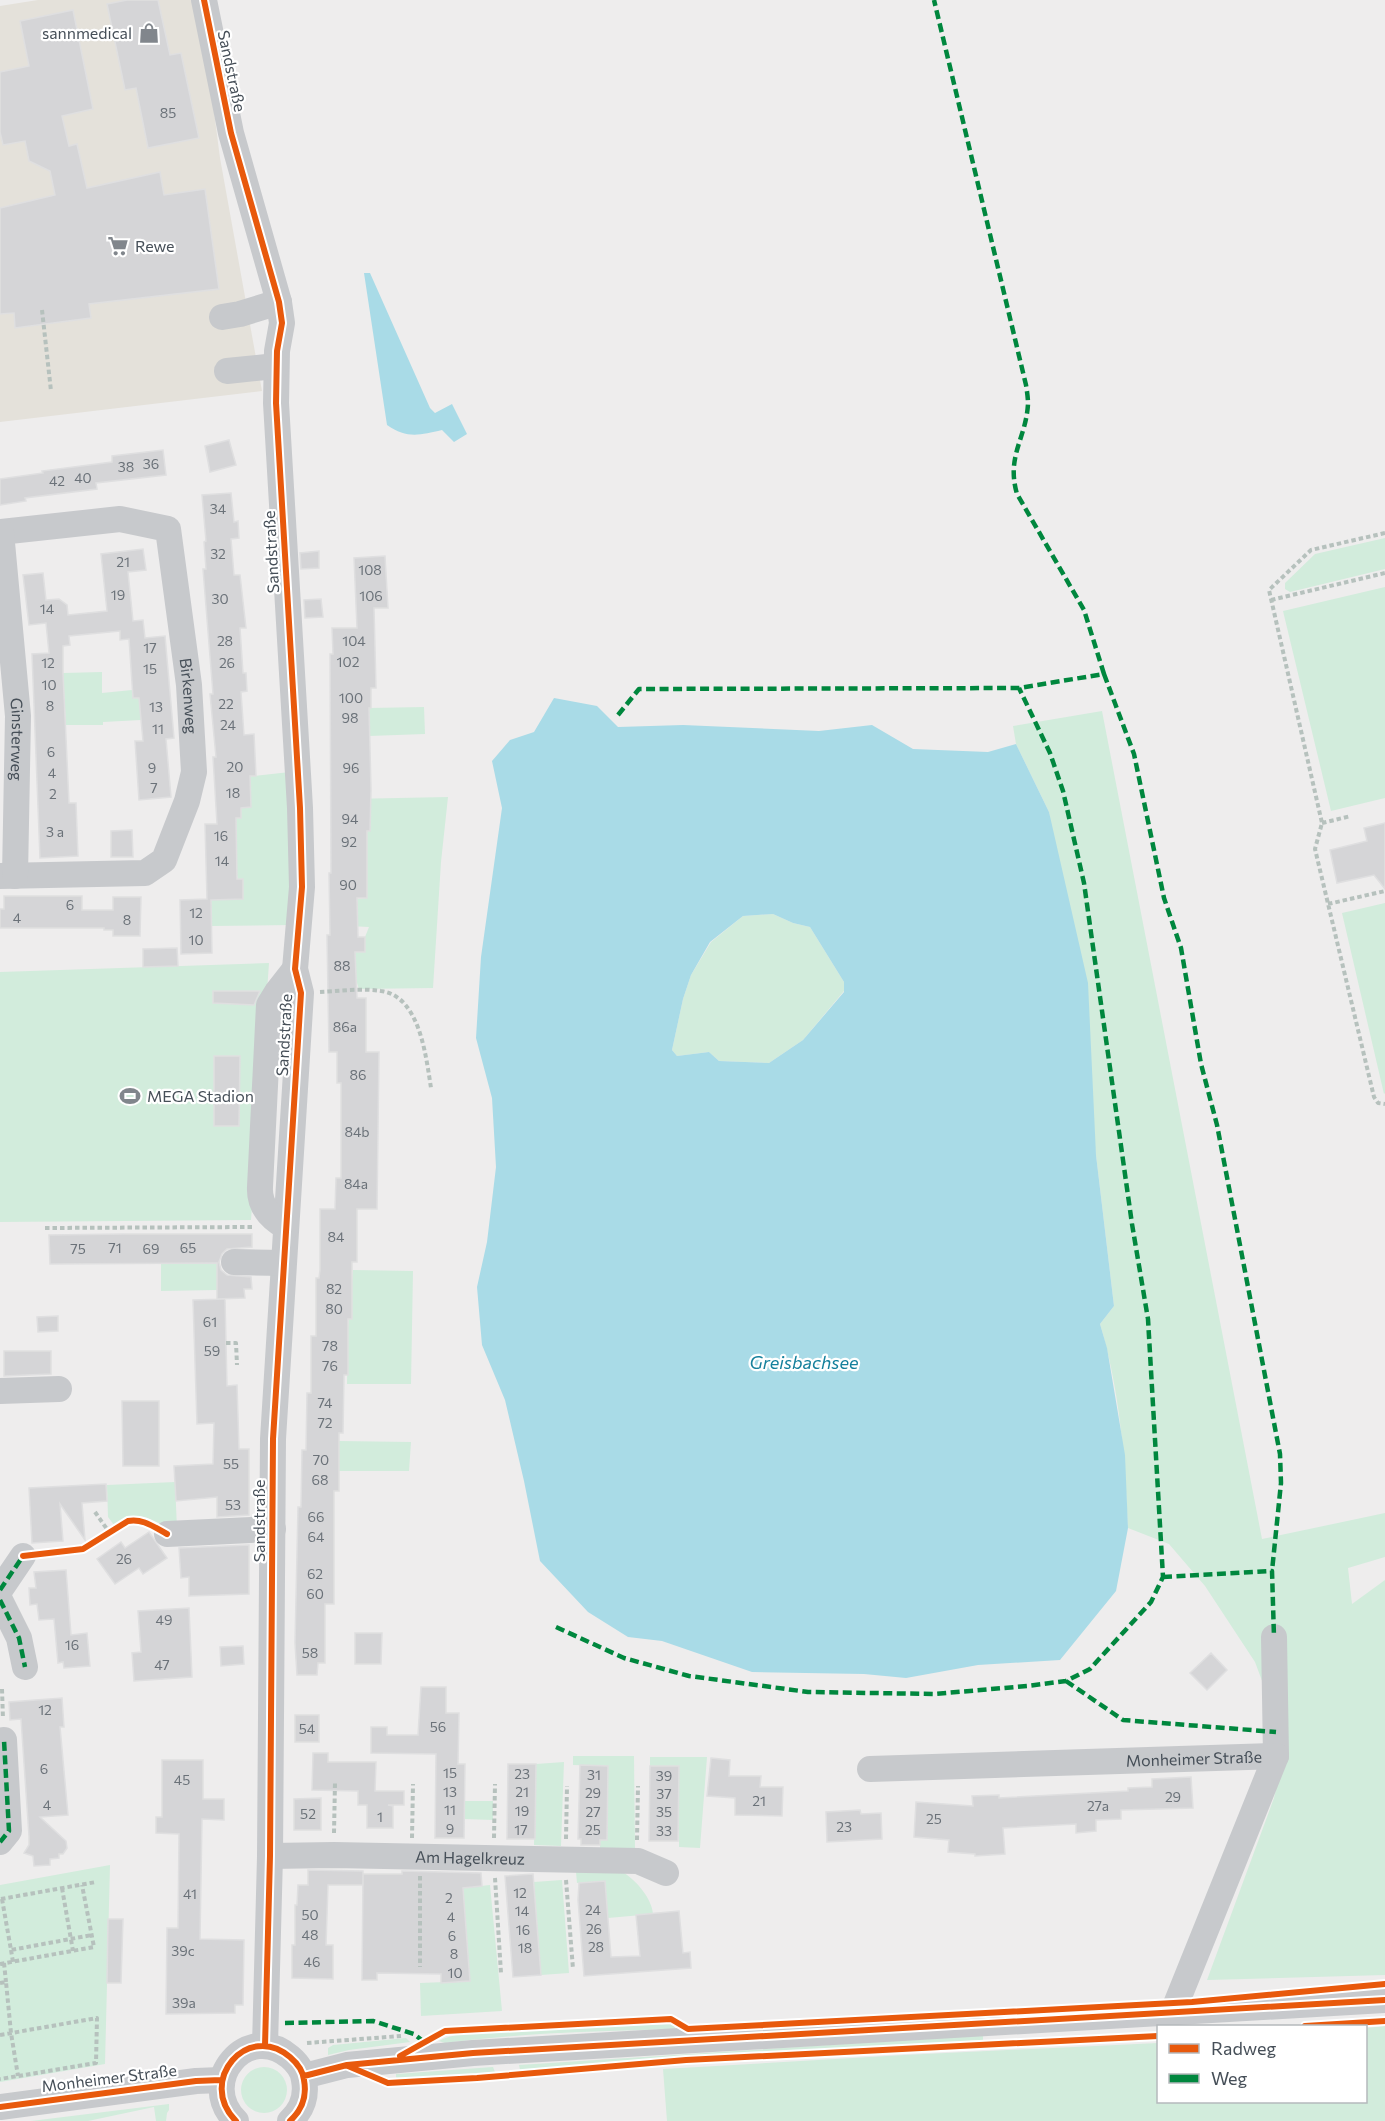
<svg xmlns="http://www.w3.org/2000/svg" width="1385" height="2121" font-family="Commissioner,sans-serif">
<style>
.commercial{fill:#e4e1da}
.green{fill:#d2ecdc}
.water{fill:#a9dbe7;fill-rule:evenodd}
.building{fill:#d5d5d7;stroke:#dfdfe0;stroke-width:1.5}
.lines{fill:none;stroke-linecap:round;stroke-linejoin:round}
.path{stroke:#b6c1bd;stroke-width:4;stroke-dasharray:4.5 3;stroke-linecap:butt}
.minor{stroke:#c7c9cc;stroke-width:26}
.quiet{stroke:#00873e;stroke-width:4.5;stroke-dasharray:9 4.5;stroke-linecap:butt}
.cycleway-casing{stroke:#fff;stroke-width:10}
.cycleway{stroke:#e8590c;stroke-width:6}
.labels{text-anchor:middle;stroke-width:4.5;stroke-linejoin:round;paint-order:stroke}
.number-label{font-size:14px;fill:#6b7279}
.poi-label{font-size:16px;fill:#464f58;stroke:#fff;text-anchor:start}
.street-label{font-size:16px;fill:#464f58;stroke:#fff}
.water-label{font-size:18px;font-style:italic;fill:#15809c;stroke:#fff}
</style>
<rect width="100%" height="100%" fill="#eeeded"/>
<path class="commercial" d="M38,0H192L209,73L220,158L262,391L0,422V6Z"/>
<path class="green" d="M1385,538V569L1290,592L1285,589V583L1315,554Z
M1385,587V798L1331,811L1283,611Z
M102,672V693L132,690L133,698H139L141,720L103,722V725H66L63,673Z
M424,707L425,734L369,736V708Z
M1102,711L1262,1539L1385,1513V1557L1348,1568L1352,1604L1385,1580V1975L1207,1980L1274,1798L1286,1745L1255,1662L1205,1586L1169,1544L1128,1528C1125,1460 1120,1390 1100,1324L1114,1306L1096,1155L1049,812L1016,744L1013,726Z
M290,772L291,925L211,926L210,899H243V879H238L237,875L236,818L241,817V808L251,807L250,788L245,777Z
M448,797L441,862L433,988L359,989L356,980L355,952H365V937L369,927L329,925V917L357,916V899L367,898V872L349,863L367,862V831L370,830V808L348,799Z
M1385,903V1093L1384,1094L1342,913Z
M773,914L793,923L810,927L844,982V991L803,1040L769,1063L719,1061L709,1052L677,1056L672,1050L683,999L691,975L711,942L743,916Z
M269,963L251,1220L0,1222V972Z
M161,1263H217V1290L161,1291Z
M353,1270L413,1271L411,1384H347L348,1328Z
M339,1441L411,1442L409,1471H339Z
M175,1482L177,1528C147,1524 145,1505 114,1525L108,1517L107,1485Z
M573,1756H634L635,1848H600V1840L607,1839L608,1766L573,1765Z
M650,1757H707L700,1848L679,1847V1767L650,1766Z
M564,1762L561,1846L534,1845L536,1764Z
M464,1801H493V1820L464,1819Z
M110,1865L105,2064L0,2082V1885Z
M576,1872L624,1873C637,1881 652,1899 653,1914L608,1918L605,1881L577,1883Z
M562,1880L569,1973L541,1975L534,1882Z
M490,1885L502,2011L421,2016L420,1983L470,1981L463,1888Z
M677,2024L674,2029C597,2031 521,2033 445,2043L439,2041C456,2032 478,2033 497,2031C557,2027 617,2026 677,2024Z
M1385,2026V2121H667L663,2069L904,2055L1158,2043V2102H1366V2028Z
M983,2035V2040L520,2070L519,2065Z
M406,2038L410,2042L349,2050L328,2055V2048L333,2045Z
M493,2067L495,2072L399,2080L396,2077V2074Z
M241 2090a23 23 0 1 1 46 0a23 23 0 1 1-46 0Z
M169,2104V2110L167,2113L166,2121H156L154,2107L88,2121H31Z"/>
<path class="water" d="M364,273H370L430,408L435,413L452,404L467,434L454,442L442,430C420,435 407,439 387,425Z
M554,698L597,706L618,727L683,725L819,731L872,725L913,749L988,752L1016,744L1049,812L1088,983L1096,1155L1114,1306L1100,1324L1107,1348L1125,1455L1128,1528L1116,1591L1060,1660L978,1665L906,1678L864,1674L752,1672L662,1641L628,1637L588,1612L540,1561L524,1481L505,1400L482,1345L477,1287L487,1242L496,1167L492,1098L476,1038L481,957L502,808L492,761L510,740L534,732ZM773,914L793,923L810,927L844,982V992L803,1040L769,1063L719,1061L709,1052L677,1056L672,1050L683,999L691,975L710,942L743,916Z"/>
<path class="building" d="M127,0H158L170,55L181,53L199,138L148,148L136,88L125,90L107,4Z
M73,10L93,109L62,116L69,146L77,144L87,188L160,172L164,195L205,189L219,289L89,304L91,318L15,328L14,313L0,314V208L55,195L50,171L29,161L25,141L3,145L0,132V72L29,66L20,21Z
M229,440L236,465L210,472L205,446Z
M163,450L166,475L96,483L97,489L25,498L26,501L0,505V479L43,473L42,471L112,462V456Z
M231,493L234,522L238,521L239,538L231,539L234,575H240L246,628H240L243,673H246L247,691L241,692L244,735L254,734L256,776H250L251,807L241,808V818H236L237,879H243V899L211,900L212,953L181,954L180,900L207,899L205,824H217L213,757H216L210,694H213L203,569H206L204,542L206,541L202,495Z
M143,549L146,570L128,572L133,621L143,620L145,638L165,636L174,738L166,739L171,797L139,800L135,741H143L139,698H133L129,639L120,640V631L69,636L70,645L63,646V673L69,803H76L78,856L40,858L32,654L49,653L46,623L29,625L23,575L43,573L46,600L59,599L67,605L68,615L107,611L101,554Z
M319,551V568L301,569L300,553Z
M385,556L388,608H374L376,688H371V708H369L371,790L370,831H367V898H357L358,937H365V952H355L357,998H366V1052H379L377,1209H357V1262H352V1319H348V1375H344L343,1433H339V1491H334V1604H325V1663H318L317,1675H297L295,1643L298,1507H301L302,1450H306L307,1393H311V1336H316V1278H319L320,1270V1209H335L336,1178H341V1083H337V1052H329L327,935H330L329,873H331L330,654H333L332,628H357L354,558Z
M321,599L323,617L305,618L304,600Z
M1385,823V889L1374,875L1337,883L1330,850L1367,841L1364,828Z
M132,830L133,857H111V831Z
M4,896H82V910H113V897H141L140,936H113V930H104V928H0V909H4Z
M177,948L178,966L143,967V949Z
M213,991H260L254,1005L213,1003Z
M214,1056H240L239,1126H214Z
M125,1234H252V1247L227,1249L222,1254L219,1262L221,1270L227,1275L251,1277L252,1289H244L245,1298L217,1299V1263L50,1264L49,1235Z
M225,1299L227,1386L237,1385L239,1449H249V1515L217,1517V1497L176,1501L174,1466L213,1464L214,1423L197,1424L193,1300Z
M58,1316V1331L38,1332L37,1317Z
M4,1351H51V1374L4,1376Z
M122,1401H159V1466H123Z
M106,1484L107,1501L82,1503L85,1540L60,1504L63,1541L32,1543L29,1488Z
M149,1532L167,1558L143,1574L139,1568L115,1584L97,1559L121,1542L125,1548Z
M249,1545V1594L189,1596V1577L181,1578L179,1548Z
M66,1570L71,1635L87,1633L90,1666L64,1668L63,1662L58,1663L54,1619L39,1620L37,1604L30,1605L29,1588H36L34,1572Z
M189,1608L192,1677L134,1681L132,1653L141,1652L138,1611Z
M355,1633H382L381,1664H355Z
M243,1646L244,1664L221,1666L220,1647Z
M1211,1653L1227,1670L1207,1690L1190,1673Z
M421,1687H446V1713H459L458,1764H465L464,1838H435L436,1754L371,1753V1727H387V1735H418Z
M62,1698L64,1727H60L68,1815L40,1817L66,1841L67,1848L63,1854H59V1858L50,1859V1865L34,1866L33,1856L24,1853L29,1845V1836L21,1719L10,1720L9,1702Z
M295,1715H319V1742H295Z
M313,1753H328V1762H376L375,1791H404V1805H388L393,1806V1828H367V1805H358V1791L312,1790Z
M711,1758L730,1760L729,1776H761L760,1787H783L782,1816L735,1815V1798L707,1796Z
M162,1760H203V1799H224V1820L202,1819L200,1939L244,1940L243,2005H235V2013L166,2014L167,1928H178L179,1834L156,1833V1817H162Z
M508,1764H536L535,1839H507Z
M580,1765L608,1766L607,1840H600V1845H581V1839H578Z
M650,1766H679L678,1841H649Z
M1191,1777L1193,1808L1121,1810V1819L1096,1820V1831L1076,1833V1824L1003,1828L1005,1854L975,1856V1854L948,1852L949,1840L914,1837L916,1802L973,1806L972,1796L999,1795V1798L1128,1791V1788L1152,1787V1779Z
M321,1798V1830H294V1799Z
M860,1810L861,1814L881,1813L882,1839L827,1842L826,1812Z
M308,1870L363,1871V1885H328L326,1945H333V1979L292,1978V1945H295V1905H297L298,1885H308Z
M402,1871L481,1873L482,1886L463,1888L470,1981L441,1983V1974L377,1973V1980H362L363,1874H402Z
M533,1874L541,1975L513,1977L505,1876Z
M605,1881L611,1957L640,1956L636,1915L679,1911L683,1953L690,1952L691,1968L584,1976L578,1900L579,1883Z
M108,1919H123L121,1983H107Z"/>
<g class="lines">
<path class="path" d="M42,310L51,391
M1385,533L1311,550L1269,590L1322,823L1315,849L1374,1097L1378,1103L1385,1104
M1271,600L1385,573
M1322,823L1351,816
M1328,904L1385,891
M320,992C339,991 362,988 381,991C420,996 426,1057 431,1088
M45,1228L252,1227
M226,1343H236L237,1365
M95,1512L109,1532
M2,1689L3,1719
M334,1833L335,1782
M412,1838L413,1784
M494,1838L495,1784
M566,1839L567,1786
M637,1840L638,1786
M420,1876V1967
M495,1878L501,1973
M566,1880L573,1969
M62,1888L73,1951
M1,1899L96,1882
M2,1899L11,1950L92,1935
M11,1950L13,1962
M4,1963L6,1982
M0,1964L94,1947L82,1885
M0,1983L6,1982L11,2033L18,2076
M0,2035L97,2018L96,2063L0,2079
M307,2043L401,2036"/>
<g class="minor">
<path d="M204,0L231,133L279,302L282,323L277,351L276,403L300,808L302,887L295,969L301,993L273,1439L270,1856L265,2046"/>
<path d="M222,317L240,314L279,302"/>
<path d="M227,371L276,366"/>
<path id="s1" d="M0,532L120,519L168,529L189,685L194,772L187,801L164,860L145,873L0,876"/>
<path id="s2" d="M1,532L18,716L15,876"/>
<path d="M286,1227C270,1218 259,1205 260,1187L269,1005L277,992L295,969"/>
<path d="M234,1262L283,1263"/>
<path d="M0,1391L59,1389"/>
<path d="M167,1534L273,1529"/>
<path d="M0,1590L23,1556"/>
<path d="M0,1600L19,1638L25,1667"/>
<path d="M1274,1637L1276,1756"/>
<path id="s3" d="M870,1769L1276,1756L1172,2014"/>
<path d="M0,1842L9,1831L4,1740"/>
<path id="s4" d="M270,1856L334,1855L638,1861L666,1873"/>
<path d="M304,2076L347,2065L473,2053L1385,2000"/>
<path d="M0,2107L196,2081L221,2080"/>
<path d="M236,2121C196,2081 248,2021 290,2057C297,2063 303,2071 304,2080C307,2096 302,2110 290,2121"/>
</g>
<path class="quiet" d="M1104,674L1134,754L1164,898L1181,948L1201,1064L1217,1125L1280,1454L1281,1483L1272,1571
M618,715L639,689L1019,688L1104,674L1084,610L1017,494C1006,456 1026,439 1028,404C1028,398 1027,391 1026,385L934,0
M1163,1577L1272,1571L1274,1637
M0,1590L23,1556H27
M0,1600L19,1638L25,1667
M556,1627L624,1658L689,1676L808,1692L934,1694L1027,1686L1066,1681L1090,1669L1151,1602L1163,1577L1148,1319L1132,1224L1084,883L1063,791L1050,753L1019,688
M1066,1681L1123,1720L1276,1732
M0,1842L9,1831L4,1740
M285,2023L373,2021L414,2034L428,2045"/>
<g class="cycleway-casing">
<path id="cycleway" d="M204,0L231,133L279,302L282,323L277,351L276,403L300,808L302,887L295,969L301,993L273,1439L270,1856L265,2046
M23,1556L83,1549L128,1521C142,1518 154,1527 167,1534
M1305,2026L1385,2021
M400,2056L445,2031L671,2019L688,2029L1192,2002L1385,1984
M348,2066L388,2083L477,2078L686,2060L1158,2036
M304,2076L347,2065L473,2053L1385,2000
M0,2107L196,2081L221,2080
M236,2121C196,2081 248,2021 290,2057C297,2063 303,2071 304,2080C307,2096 302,2110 290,2121"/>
</g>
<use href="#cycleway" class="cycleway"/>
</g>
<defs>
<g id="shop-bare" transform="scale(1.62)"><path d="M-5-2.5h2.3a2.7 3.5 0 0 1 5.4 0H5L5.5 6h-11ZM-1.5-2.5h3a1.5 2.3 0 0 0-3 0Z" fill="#81868c" stroke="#fff" stroke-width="2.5" paint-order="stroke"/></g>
<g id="supermarket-bare" transform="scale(1.62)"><path d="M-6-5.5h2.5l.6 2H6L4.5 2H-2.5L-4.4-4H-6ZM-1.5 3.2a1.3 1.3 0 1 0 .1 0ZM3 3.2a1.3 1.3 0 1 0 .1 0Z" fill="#81868c" stroke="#fff" stroke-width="2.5" paint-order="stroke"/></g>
<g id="stadium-bare" transform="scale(1.62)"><path d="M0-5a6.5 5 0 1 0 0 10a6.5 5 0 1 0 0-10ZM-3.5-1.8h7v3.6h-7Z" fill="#81868c" stroke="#fff" stroke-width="2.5" paint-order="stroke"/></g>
</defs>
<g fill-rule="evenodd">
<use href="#shop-bare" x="149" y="33"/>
<use href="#supermarket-bare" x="118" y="246"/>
<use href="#stadium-bare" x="130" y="1096"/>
</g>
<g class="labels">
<g class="number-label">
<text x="168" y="118">85</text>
<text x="151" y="469">36</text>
<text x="126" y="472">38</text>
<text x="83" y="483">40</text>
<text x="57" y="486">42</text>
<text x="218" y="514">34</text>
<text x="218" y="559">32</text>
<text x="123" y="567">21</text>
<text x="370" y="575">108</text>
<text x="118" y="600">19</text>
<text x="371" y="601">106</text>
<text x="220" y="604">30</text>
<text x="47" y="614">14</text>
<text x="225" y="646">28</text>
<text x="354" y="646">104</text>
<text x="150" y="653">17</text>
<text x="348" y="667">102</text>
<text x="48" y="668">12</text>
<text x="227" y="668">26</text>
<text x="150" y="674">15</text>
<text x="49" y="690">10</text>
<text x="351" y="703">100</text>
<text x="226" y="709">22</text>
<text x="50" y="711">8</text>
<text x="156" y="712">13</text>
<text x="350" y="723">98</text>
<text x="228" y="730">24</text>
<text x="158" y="734">11</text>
<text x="51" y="757">6</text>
<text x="235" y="772">20</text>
<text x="152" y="773">9</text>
<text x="351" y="773">96</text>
<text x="52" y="778">4</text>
<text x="154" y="793">7</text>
<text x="233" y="798">18</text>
<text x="53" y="799">2</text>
<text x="350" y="824">94</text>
<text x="55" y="837">3 a</text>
<text x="221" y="841">16</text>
<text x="349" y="847">92</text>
<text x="222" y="866">14</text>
<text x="348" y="890">90</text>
<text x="70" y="910">6</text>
<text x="196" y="918">12</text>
<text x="17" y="923">4</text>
<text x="127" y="925">8</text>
<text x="196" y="945">10</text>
<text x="342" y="971">88</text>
<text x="345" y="1032">86a</text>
<text x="358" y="1080">86</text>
<text x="357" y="1137">84b</text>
<text x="356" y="1189">84a</text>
<text x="336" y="1242">84</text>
<text x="115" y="1253">71</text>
<text x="188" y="1253">65</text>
<text x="78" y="1254">75</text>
<text x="151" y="1254">69</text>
<text x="334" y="1294">82</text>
<text x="334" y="1314">80</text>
<text x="210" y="1327">61</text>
<text x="330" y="1351">78</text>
<text x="212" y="1356">59</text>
<text x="330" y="1371">76</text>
<text x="325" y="1408">74</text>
<text x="325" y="1428">72</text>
<text x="321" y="1465">70</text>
<text x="231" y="1469">55</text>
<text x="320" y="1485">68</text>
<text x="233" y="1510">53</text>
<text x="316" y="1522">66</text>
<text x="316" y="1542">64</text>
<text x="124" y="1564">26</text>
<text x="315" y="1579">62</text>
<text x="315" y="1599">60</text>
<text x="164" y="1625">49</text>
<text x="72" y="1650">16</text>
<text x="310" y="1658">58</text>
<text x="162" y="1670">47</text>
<text x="45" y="1715">12</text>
<text x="438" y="1732">56</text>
<text x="307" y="1734">54</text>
<text x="44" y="1774">6</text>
<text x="450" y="1778">15</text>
<text x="522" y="1779">23</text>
<text x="594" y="1780">31</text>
<text x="664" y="1781">39</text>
<text x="182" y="1785">45</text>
<text x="450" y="1797">13</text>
<text x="522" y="1797">21</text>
<text x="593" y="1798">29</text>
<text x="664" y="1799">37</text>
<text x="1173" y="1802">29</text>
<text x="759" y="1806">21</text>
<text x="47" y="1810">4</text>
<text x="1098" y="1811">27a</text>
<text x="450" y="1815">11</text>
<text x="522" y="1816">19</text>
<text x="593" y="1817">27</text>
<text x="664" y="1817">35</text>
<text x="308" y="1819">52</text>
<text x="380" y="1822">1</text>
<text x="934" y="1824">25</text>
<text x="844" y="1832">23</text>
<text x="450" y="1834">9</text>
<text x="521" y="1835">17</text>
<text x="593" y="1835">25</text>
<text x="664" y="1836">33</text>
<text x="520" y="1898">12</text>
<text x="190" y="1899">41</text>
<text x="449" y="1903">2</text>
<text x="593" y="1915">24</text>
<text x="522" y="1916">14</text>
<text x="310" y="1920">50</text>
<text x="451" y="1922">4</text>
<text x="594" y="1934">26</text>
<text x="523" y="1935">16</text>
<text x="310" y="1940">48</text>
<text x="452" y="1941">6</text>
<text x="596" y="1952">28</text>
<text x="525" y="1953">18</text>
<text x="183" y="1956">39c</text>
<text x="454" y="1959">8</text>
<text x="312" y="1967">46</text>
<text x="455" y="1978">10</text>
<text x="184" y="2008">39a</text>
</g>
<g class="poi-label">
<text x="132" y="39" text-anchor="end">sannmedical</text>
<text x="135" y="252">Rewe</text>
<text x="147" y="1102">MEGA Stadion</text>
</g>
<g class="street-label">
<text transform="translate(232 71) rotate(78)" y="6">Sandstraße</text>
<text transform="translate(271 552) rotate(-93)" y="6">Sandstraße</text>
<text dy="6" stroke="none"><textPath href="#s1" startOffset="338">Birkenweg</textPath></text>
<text dy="6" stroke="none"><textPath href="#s2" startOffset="208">Ginsterweg</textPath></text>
<text transform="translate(284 1035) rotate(-87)" y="6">Sandstraße</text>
<text transform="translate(259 1521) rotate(-90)" y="6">Sandstraße</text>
<text dy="6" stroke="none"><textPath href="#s3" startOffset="324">Monheimer Straße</textPath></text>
<text dy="6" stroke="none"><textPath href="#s4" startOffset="200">Am Hagelkreuz</textPath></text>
<text transform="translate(109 2078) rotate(-7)" y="6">Monheimer Straße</text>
</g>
<g class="water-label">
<text x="804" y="1369">Greisbachsee</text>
</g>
</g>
<rect x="1157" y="2025" width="210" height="78" fill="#ffffff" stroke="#b5b9bc" stroke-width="1.5"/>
<rect x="1169" y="2044" width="30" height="9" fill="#e8590c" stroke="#b5b9bc" stroke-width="1.5"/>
<text x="1211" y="2055" font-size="18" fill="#464f58">Radweg</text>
<rect x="1169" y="2074" width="30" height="9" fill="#00873e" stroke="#b5b9bc" stroke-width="1.5"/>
<text x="1211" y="2085" font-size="18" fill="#464f58">Weg</text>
</svg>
